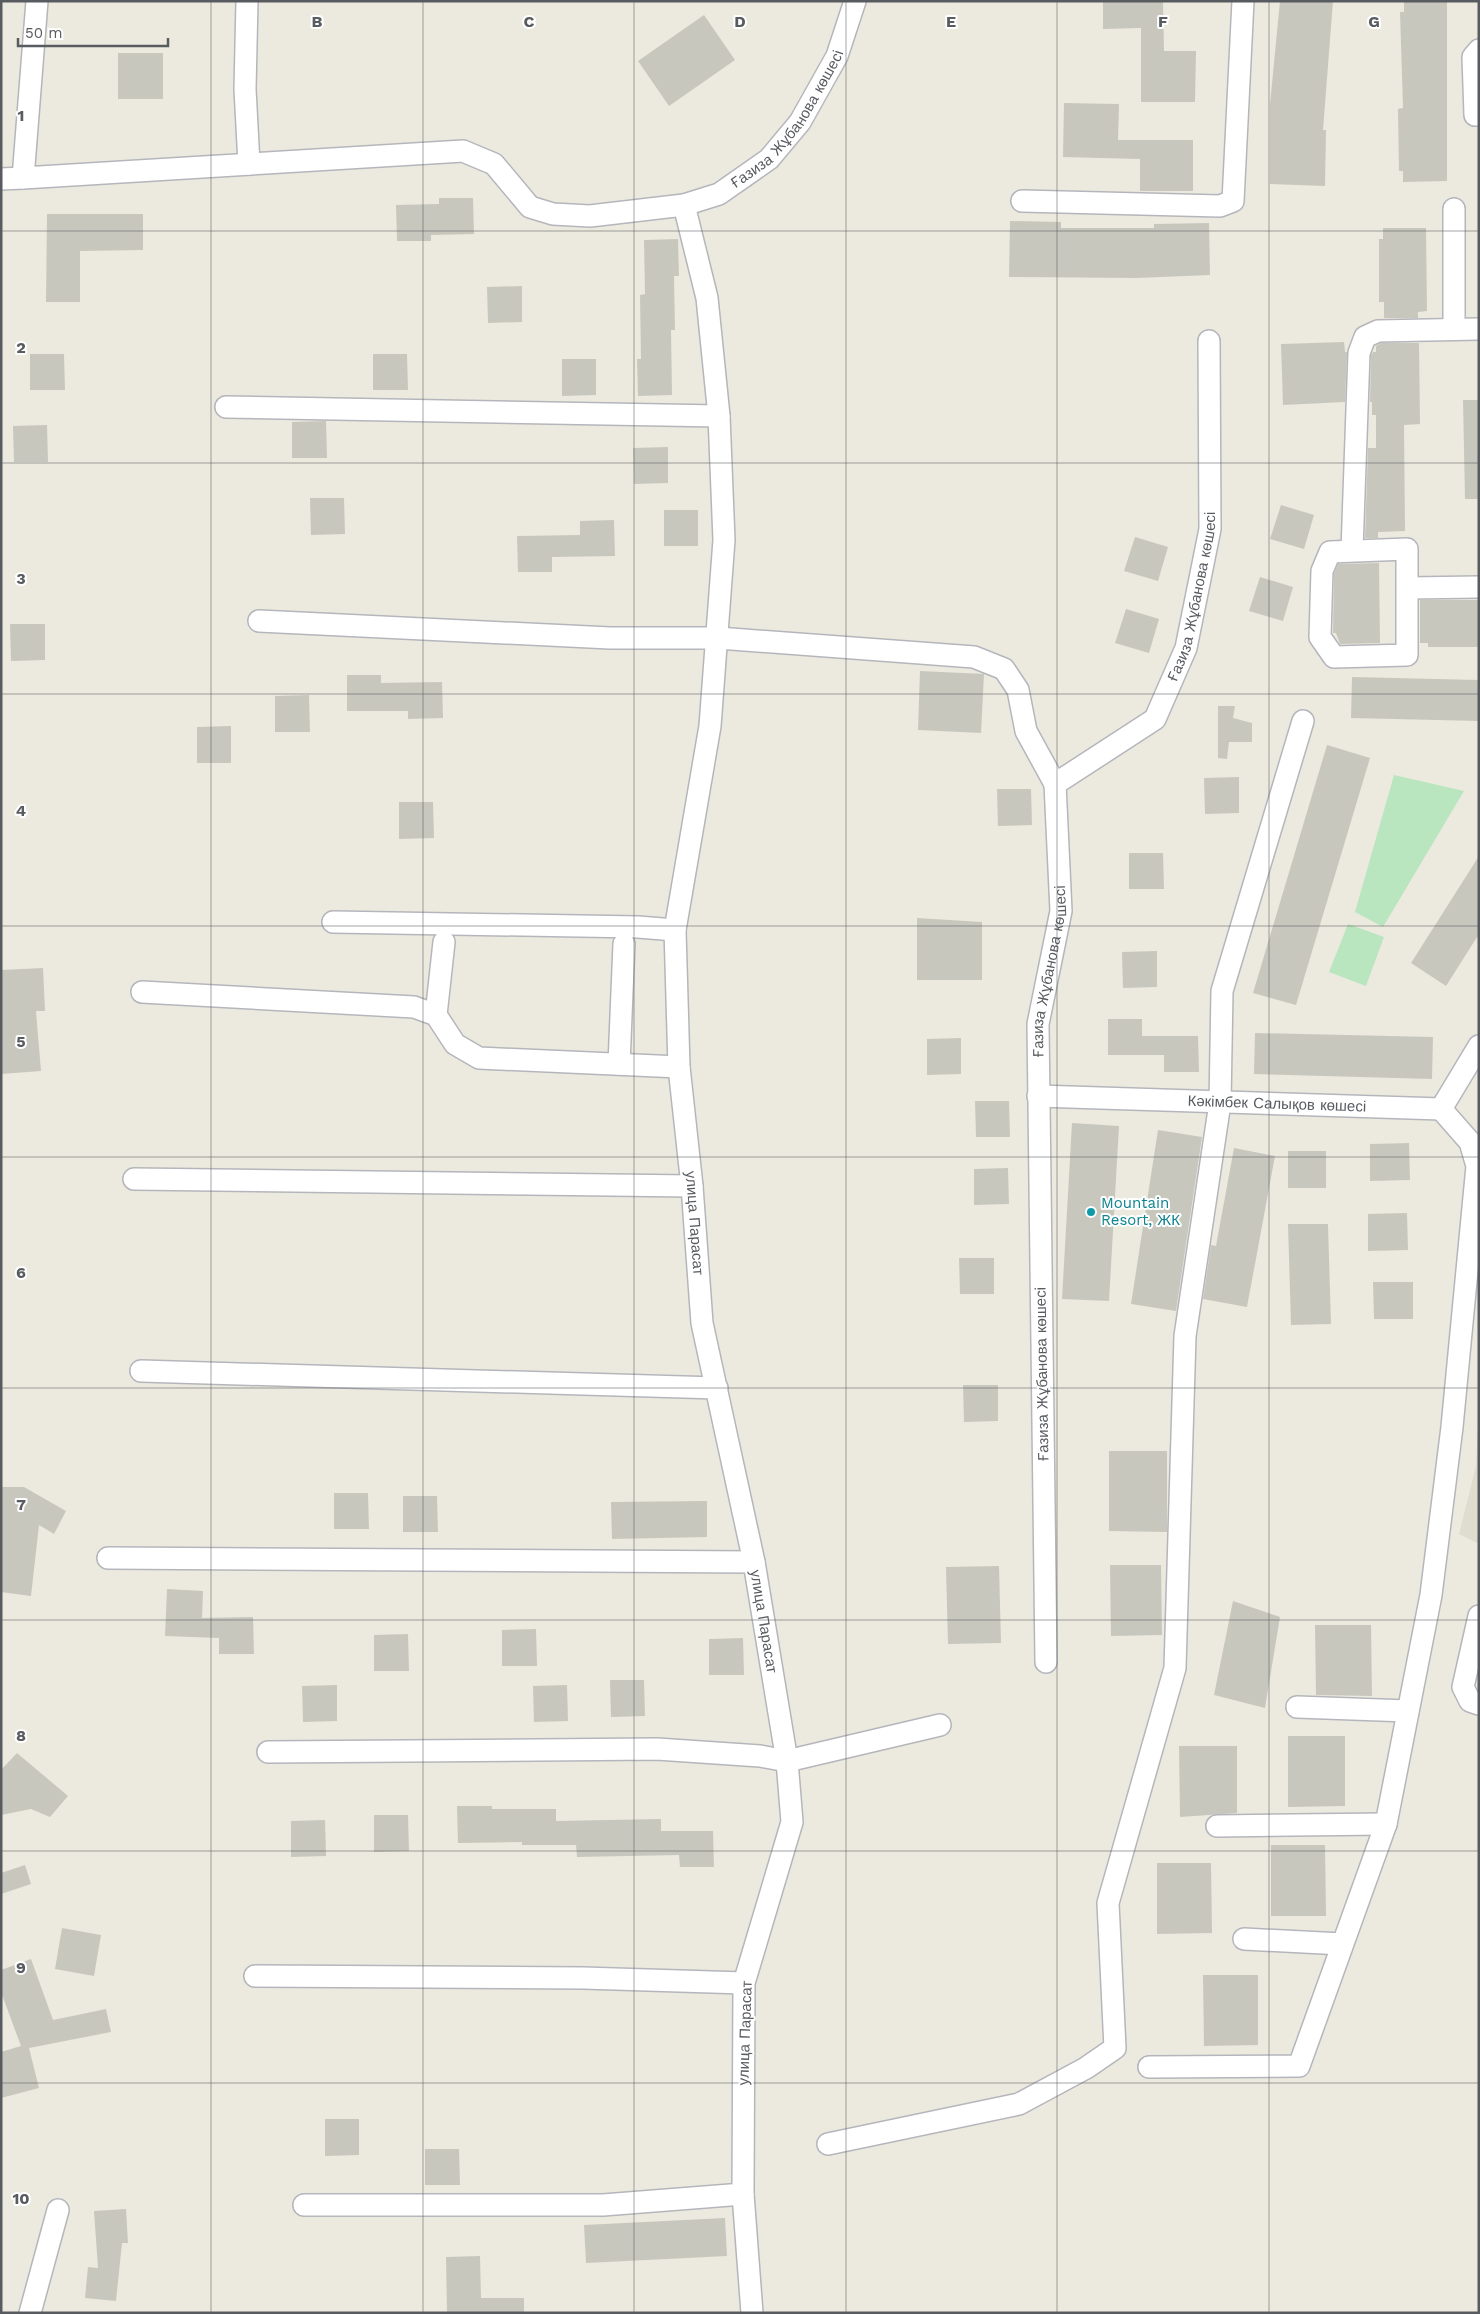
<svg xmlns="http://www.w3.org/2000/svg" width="1480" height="2314" font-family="'Work Sans',sans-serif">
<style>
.education{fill:#deddcf}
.green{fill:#b9e5bf}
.building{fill:#c8c7be}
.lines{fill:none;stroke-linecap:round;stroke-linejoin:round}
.minor-casing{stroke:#b5b6bc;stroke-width:24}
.minor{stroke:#fff;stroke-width:21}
.grid{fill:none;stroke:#585b60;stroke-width:1;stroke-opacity:0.55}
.culture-dot{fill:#0f9aa8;stroke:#fff;stroke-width:2}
.labels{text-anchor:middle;stroke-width:4;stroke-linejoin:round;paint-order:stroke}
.street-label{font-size:15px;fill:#585b60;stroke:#fff}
.culture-label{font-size:15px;fill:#0d838f;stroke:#fff;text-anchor:start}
.grid-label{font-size:16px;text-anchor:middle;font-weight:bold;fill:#585b60;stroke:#fff;stroke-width:4;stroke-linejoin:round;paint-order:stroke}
</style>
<rect width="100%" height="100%" fill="#eceadf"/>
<path class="education" d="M1479,1402V1544L1459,1534L1476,1466Z"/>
<path class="green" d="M1394,775L1464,791L1383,927L1355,912Z
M1348,924L1384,937L1366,986L1329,972Z"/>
<path class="building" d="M1103,1H1163L1164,51H1196L1195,102H1141V28L1103,29Z
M1280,1H1333L1323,130H1326L1325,186L1270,184V104Z
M1404,1H1447V181L1403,182V171H1399L1398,109L1403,108L1400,12H1404Z
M704,15L735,60L669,106L638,61Z
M118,53H163V99H118Z
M1064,103L1119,104L1118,140H1193V191H1140V159L1063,157Z
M439,198H473L474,234L431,235V241H397L396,205L439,204Z
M47,214H143V250L80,251V302H46Z
M1010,221L1061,222V228H1154V224L1209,223L1210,275L1137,278L1009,277Z
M1383,228H1426L1427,311L1418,312V318H1384V302H1379V239H1383Z
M678,239L679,276H674L675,330H671L672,395L638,396L637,359H641L640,295L645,294L644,240Z
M522,286V322L488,323L487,287Z
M1344,342L1345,352H1347L1345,402L1283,405L1281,344Z
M1381,343H1419L1420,424L1404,425L1405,531L1378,532V538H1365L1368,448H1376V415H1372V402H1370L1371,355L1373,352H1376V346Z
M30,354H64L65,390H30Z
M373,354H407L408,390H373Z
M562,359H596V395L562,396Z
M1463,400H1479V499H1465Z
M326,421L327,458H292V422Z
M47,425L48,462H14L13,426Z
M668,447V483L634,484L633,448Z
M310,498H344L345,534L311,535Z
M1281,505L1314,515L1304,549L1270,539Z
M664,510H698V546H664Z
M614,520L615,556L552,557V572H518L517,536L580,535V521Z
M1135,537L1168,547L1158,581L1124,571Z
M1379,563L1380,643L1340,644L1336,633H1333L1334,574L1338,564Z
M1260,577L1293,587L1283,621L1249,611Z
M1420,600H1479V647H1428V643H1420Z
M1126,609L1159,619L1149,653L1115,643Z
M10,624H45V660L11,661Z
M920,671L984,674L981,733L918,730Z
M347,675H381V683L442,682L443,718L408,719V711H347Z
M1352,677L1479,680V721L1351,718Z
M309,695L310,732H275V696Z
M1218,706H1235L1233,718L1252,723V742H1229L1227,759L1218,758Z
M231,726V763H197V727Z
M1327,745L1370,758L1296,1005L1253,993Z
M1239,777V813L1205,814L1204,778Z
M997,789H1031L1032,825L998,826Z
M399,802H433L434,838L399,839Z
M1129,853H1163L1164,889H1129Z
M1479,856V934L1446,986L1411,963Z
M917,918L982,922V980H917Z
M1157,951V987L1123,988L1122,952Z
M43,968L45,1011H36L41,1071L1,1074V970Z
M1108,1019H1142V1036H1198L1199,1072H1164V1055H1108Z
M1255,1033L1433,1037L1432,1079L1254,1074Z
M961,1038V1074L927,1075V1039Z
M975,1101H1009L1010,1137H976Z
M1072,1123L1119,1126L1109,1301L1062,1299Z
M1158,1130L1202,1137L1176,1311L1131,1304Z
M1409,1143L1410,1180L1370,1181V1144Z
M1234,1148L1275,1156L1247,1307L1203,1299L1211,1245L1216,1246Z
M1288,1151H1326V1188H1288Z
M1008,1168L1009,1204L974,1205V1169Z
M1407,1213L1408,1250L1368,1251V1214Z
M1288,1224H1328L1331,1324L1291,1325Z
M959,1258H994V1294H960Z
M1373,1282H1413V1319H1374Z
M963,1385H998V1421L964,1422Z
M1109,1451H1167V1532L1109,1531Z
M1,1487H24L66,1511L54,1534L39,1525L31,1596L1,1592Z
M334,1493H368L369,1529H334Z
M403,1496H437L438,1532H403Z
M707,1501V1537L612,1539L611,1502Z
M1110,1565H1161L1162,1635L1111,1636Z
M999,1566L1001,1643L948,1644L946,1567Z
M167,1589L203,1591L202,1618L253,1617L254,1654H219V1638L165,1636Z
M1233,1601L1280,1617L1265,1708L1214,1695Z
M1315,1625H1371L1372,1696L1316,1695Z
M536,1629L537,1666H502V1630Z
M408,1634L409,1671H374V1635Z
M743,1638L744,1675H709V1639Z
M610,1680H644L645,1716L611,1717Z
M337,1685V1721L303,1722L302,1686Z
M567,1685L568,1721L534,1722L533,1686Z
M1288,1736H1345V1806L1288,1807Z
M1179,1746H1237V1813L1180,1817Z
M17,1753L68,1796L50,1817L31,1809L1,1815V1770Z
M457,1806H492V1809H556V1821L661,1819V1831H713L714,1867H680L679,1855L577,1857L576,1845H522V1842L458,1843Z
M374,1815H408L409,1851L374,1852Z
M325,1820L326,1856L291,1857V1821Z
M1271,1845H1325L1326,1916H1271Z
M1157,1863H1211L1212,1933L1157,1934Z
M25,1865L31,1884L1,1894V1873Z
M62,1928L101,1935L94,1976L55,1969Z
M31,1959L53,2020L106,2009L111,2032L29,2048L39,2088L1,2098V2052L21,2046L1,1992V1970Z
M1203,1975H1258V2045L1204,2046Z
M325,2119H359V2155L325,2156Z
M425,2149H459L460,2185H425Z
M126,2209L128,2243H122L116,2301L85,2298L88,2267L98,2268L94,2211Z
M725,2218L727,2256L586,2263L584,2225Z
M480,2256L481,2298H524V2313H447L446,2257Z"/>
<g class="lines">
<g class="minor-casing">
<g id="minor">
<path id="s1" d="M37,1L23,178L463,151L494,164L530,207L553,214L590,216L684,205L719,194L769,159L800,122L837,56L855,1"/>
<path d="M247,1L245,89L249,164"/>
<path d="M1479,50L1473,57L1475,115H1479"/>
<path d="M1,179L23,178"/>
<path d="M1022,201L1220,206L1233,201L1243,1"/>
<path id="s2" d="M684,205L707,298L719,416L724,540L710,726L675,930L679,1067L692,1186L702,1323L754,1562L787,1761L792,1822L744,1983L743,2194L752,2313"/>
<path d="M1454,329V209"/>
<path d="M226,407L719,416"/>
<path d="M1407,549V655L1334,657L1320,637L1322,571L1330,552Z"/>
<path d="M1352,550L1359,353L1365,337L1378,331L1479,329"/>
<path d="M1408,588L1479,587"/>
<path d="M259,621L610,638H718L974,657L1004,669L1018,690L1026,731L1055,784"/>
<path d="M333,922L638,927L675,930"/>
<path d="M142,992L414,1007L436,1015L455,1044L479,1058L679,1067"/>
<path d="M436,1015L444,942"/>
<path d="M619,1064L624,944"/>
<path id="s3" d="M1038,1096L1441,1109L1479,1046"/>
<path d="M134,1179L692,1186"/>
<path d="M141,1371L717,1388"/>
<path d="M108,1558L754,1562"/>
<path d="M1479,1616L1463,1687L1470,1701L1479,1704"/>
<path id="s4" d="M1046,1662L1038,1024L1061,911L1055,784L1155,719L1186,648L1210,529L1209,341"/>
<path d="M1297,1707L1408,1711"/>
<path d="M268,1752L657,1749L760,1756L787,1761L940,1725"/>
<path d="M1217,1826L1386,1824"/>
<path d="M1244,1939L1342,1944"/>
<path d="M255,1976L583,1978L744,1983"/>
<path d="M1149,2067L1299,2066L1386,1824L1431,1595L1452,1427L1477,1166L1470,1142L1441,1109"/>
<path d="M828,2144L1019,2104L1086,2068L1115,2048L1108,1903L1175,1668L1185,1336L1220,1103L1222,991L1303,721"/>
<path d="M304,2205H603L743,2194"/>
<path d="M30,2313L58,2210"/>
</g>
</g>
<use href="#minor" class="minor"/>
</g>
<path class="grid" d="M211,1V2313M423,1V2313M634,1V2313M846,1V2313M1057,1V2313M1269,1V2313M1,231H1479M1,463H1479M1,694H1479M1,926H1479M1,1157H1479M1,1388H1479M1,1620H1479M1,1851H1479M1,2083H1479"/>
<circle class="culture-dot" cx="1091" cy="1212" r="5"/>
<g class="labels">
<g class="street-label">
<text dy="5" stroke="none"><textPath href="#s1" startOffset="1004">Ғазиза Жұбанова көшесі</textPath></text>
<text dy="5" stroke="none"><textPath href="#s4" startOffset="1129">Ғазиза Жұбанова көшесі</textPath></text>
<text dy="5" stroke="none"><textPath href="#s4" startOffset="692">Ғазиза Жұбанова көшесі</textPath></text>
<text dy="5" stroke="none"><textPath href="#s3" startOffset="239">Кәкімбек Салықов көшесі</textPath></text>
<text dy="5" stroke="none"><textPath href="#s2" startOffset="1026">улица Парасат</textPath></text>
<text transform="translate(1042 1374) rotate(-91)" y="5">Ғазиза Жұбанова көшесі</text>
<text dy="5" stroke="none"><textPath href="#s2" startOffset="1431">улица Парасат</textPath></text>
<text transform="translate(745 2033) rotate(-88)" y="5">улица Парасат</text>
</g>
<g class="culture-label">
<text x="1101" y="1208">Mountain<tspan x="1101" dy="17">Resort, ЖК</tspan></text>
</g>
</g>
<g class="grid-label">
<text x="317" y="27">B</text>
<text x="529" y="27">C</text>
<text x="740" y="27">D</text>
<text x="951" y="27">E</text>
<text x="1163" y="27">F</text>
<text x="1374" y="27">G</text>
<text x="21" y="121">1</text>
<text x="21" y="353">2</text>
<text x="21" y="584">3</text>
<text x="21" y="816">4</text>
<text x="21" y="1047">5</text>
<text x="21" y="1278">6</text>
<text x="21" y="1510">7</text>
<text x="21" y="1741">8</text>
<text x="21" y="1973">9</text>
<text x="21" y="2204">10</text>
</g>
<rect width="1480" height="2314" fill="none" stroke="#585b60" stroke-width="5"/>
<path d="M18 38v8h150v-8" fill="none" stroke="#585b60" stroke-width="2.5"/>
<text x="25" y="38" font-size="15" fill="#585b60" stroke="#ffffff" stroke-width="4" paint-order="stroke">50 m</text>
</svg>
